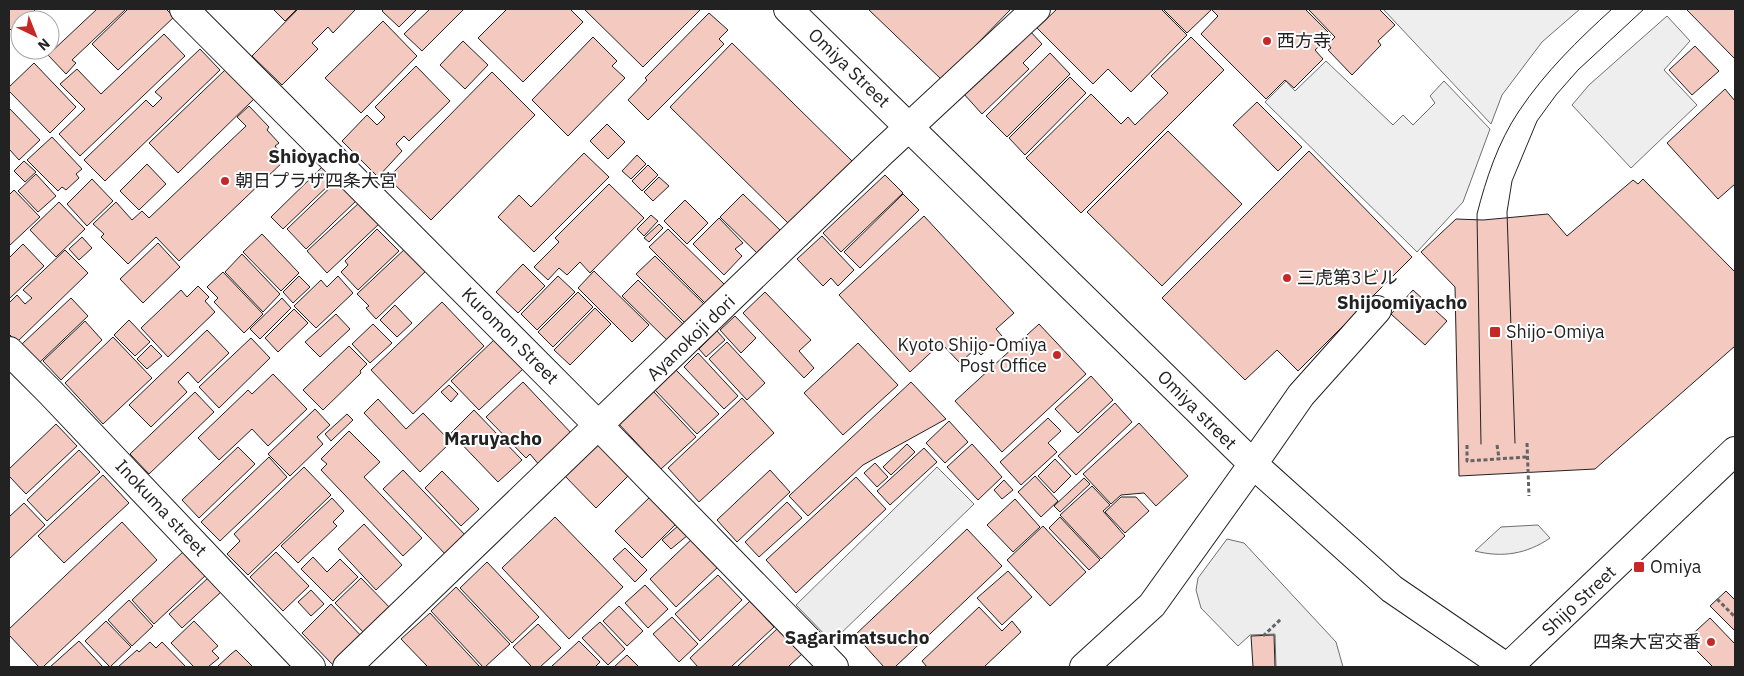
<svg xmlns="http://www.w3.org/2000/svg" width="1744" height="676" font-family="'IBM Plex Sans','Noto Sans JP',sans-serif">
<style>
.green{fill:#eee;stroke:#6f6f6f}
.parking{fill:#ededed;stroke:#6f6f6f}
.building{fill:#f3c9c0;stroke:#222}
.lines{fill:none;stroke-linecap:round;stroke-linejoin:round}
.minor-casing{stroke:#222;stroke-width:30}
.major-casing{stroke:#222;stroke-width:30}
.path{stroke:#646464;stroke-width:3;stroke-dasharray:4 2.5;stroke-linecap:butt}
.minor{stroke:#fff;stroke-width:28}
.major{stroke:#fff;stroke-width:28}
.tram{stroke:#222;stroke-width:1}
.poi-dot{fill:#c62828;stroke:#fff;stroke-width:2}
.labels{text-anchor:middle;stroke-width:4;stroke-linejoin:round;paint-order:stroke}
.poi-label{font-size:18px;fill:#222;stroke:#fff;text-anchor:start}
.street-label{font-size:18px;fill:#222;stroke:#fff}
.neighbourhood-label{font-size:19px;font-weight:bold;fill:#222;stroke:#fff}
</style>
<rect width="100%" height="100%" fill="#fff"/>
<path class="green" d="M1383,9H1580L1542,42L1502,95L1491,124Z
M1667,16L1690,41L1664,70L1697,105L1631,168L1572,105L1589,85Z
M1326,61L1393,125L1403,115L1413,125L1435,103L1430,96L1444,81L1490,129L1463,202L1417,252L1265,102L1286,81L1295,91Z
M1538,525L1550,538C1527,554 1502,558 1475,551L1501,527Z"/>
<path class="parking" d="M937,467L974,504L832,642L796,605Z
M1227,539L1244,543L1336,642L1343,667H1276L1275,634L1250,635L1238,646L1201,608L1196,590L1198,578Z"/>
<path class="building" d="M9,9H33L44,20H20V39L9,28Z
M97,9H126L72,60L76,63L66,74L48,55Z
M128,9H166L174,17L118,70L92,44Z
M273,9H297L285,21Z
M298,9H356L333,33L328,27L312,43L318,49L282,85L252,56Z
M384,9H417L399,27L382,11Z
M430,9H464L422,51L404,34Z
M507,9H570L583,22L523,82L478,38Z
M584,9H701L643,67Z
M868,9H1011L942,80Z
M1057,9H1161L1187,35L1131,92L1108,69L1093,84L1037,28Z
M1163,9H1209L1211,10L1187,33Z
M1211,9H1305L1331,35L1315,50L1323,59L1294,88L1285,80L1266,99L1201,34L1218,16Z
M1308,9H1379L1395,25L1378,41L1381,45L1352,75L1328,50L1331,48L1328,44L1335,37Z
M1686,9H1735V59Z
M709,13L728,30L719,39L724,44L648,120L628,100L647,80L645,78Z
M383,21L417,56L361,113L325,78Z
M1029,30L1042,44L1023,63L1029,69L982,114L963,93Z
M164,34L185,56L80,156L59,134L85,109L60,84L77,69L101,94Z
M593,37L617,61L612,66L625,78L568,136L532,100Z
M1191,37L1224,70L1081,213L1026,158L1091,94L1121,124L1128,117L1135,125L1168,93L1151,76Z
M463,41L488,65L465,89L440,65Z
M732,43L852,161L790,225L670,107Z
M1695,46L1719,71L1692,95L1669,70Z
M200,49L220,70L105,181L84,160L146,100L153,107L162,98L155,92Z
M1050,53L1070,74L1007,137L986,116Z
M34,63L76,107L50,133L9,91V87Z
M416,66L450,101L409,141L404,136L396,144L402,151L378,177L342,141L367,115L377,125L385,117L375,107Z
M225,70L254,99L178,173L149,143Z
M492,72L535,115L431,220L388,178Z
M1070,77L1086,93L1025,155L1009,138Z
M1725,89L1735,101V184L1718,199L1667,143Z
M1257,102L1302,147L1278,171L1233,125Z
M249,106L269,127L267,130L279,143L275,146L285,160L179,261L156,237L128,264L101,237L104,234L93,224L116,202L132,220L142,211L149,218L246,126L237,117Z
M9,108L40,140L19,160L9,149Z
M607,124L625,142L608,159L590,141Z
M1168,131L1242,204L1162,286L1087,212Z
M52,137L82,169L76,174L79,178L66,190L62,187L58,191L27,160Z
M1309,151L1412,257L1298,371L1277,350L1245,380L1162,298Z
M584,153L609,177L534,252L498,217L519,195L531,207Z
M637,155L646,164L631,179L622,171Z
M24,161L36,172L25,182L14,171Z
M147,164L166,184L139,210L120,191Z
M648,165L658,175L642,191L632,181Z
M323,166L335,179L283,229L271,217Z
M36,174L56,196L38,212L18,191Z
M885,175L903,193L841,252L823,233Z
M659,177L669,186L653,201L644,192Z
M92,179L113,201L87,226L67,204Z
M1643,179L1735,272V346L1595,469L1459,476L1455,287L1421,252L1456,219L1483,220L1548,214L1567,236L1633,180L1638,184Z
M338,180L357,200L306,249L287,229Z
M609,184L644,218L590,273L580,262L567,275L559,268L548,280L534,267L559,242L555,238Z
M14,190L40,217L9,246V195Z
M743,194L782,232L759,255L720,217Z
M903,194L919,210L860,268L844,252Z
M685,200L708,223L687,244L664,221Z
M59,202L85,229L56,257L30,230Z
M360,202L380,223L327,273L307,251Z
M651,215L658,221L644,236L637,229Z
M924,216L1014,313L996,329L1002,336L981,355L975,349L960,363L941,343L910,372L839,295Z
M719,218L743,243L735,249L742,256L724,275L693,244Z
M659,224L663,228L649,242L644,238Z
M377,229L399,251L358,290L341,272L348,265L345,261Z
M668,229L725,285L706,304L649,247Z
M262,234L299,273L281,291L243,252Z
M822,236L854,270L838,286L831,278L823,286L797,259Z
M82,237L92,248L79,260L69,249Z
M158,243L180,267L143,303L120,279Z
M23,244L44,266L9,299V258Z
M407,247L428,269L376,319L366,308L369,306L357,294Z
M65,250L88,273L17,342L9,334V303L17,295L25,304L32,298L23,290Z
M242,254L280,294L263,312L225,272Z
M655,256L706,306L687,325L636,274Z
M523,264L545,286L518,313L496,292Z
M594,271L649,325L632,342L578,288Z
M223,272L263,314L244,333L214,302L218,298L207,287Z
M299,276L310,287L293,303L283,292Z
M338,276L353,293L316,328L294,306L321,280L327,287Z
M558,276L575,292L537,330L521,314Z
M638,280L686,327L670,343L622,296Z
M198,286L209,297L205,301L215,312L168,357L141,328L181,290L187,297Z
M1413,290L1447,321L1425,345L1391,314Z
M578,292L593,307L553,347L538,332Z
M765,292L811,340L799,351L814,368L804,378L743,313Z
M71,298L88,316L40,362L22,344Z
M282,298L291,308L260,339L250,329Z
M442,302L484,346L413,414L371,370Z
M395,305L412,323L397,337L380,320Z
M595,308L611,324L570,365L554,350Z
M294,309L308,323L278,352L265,338Z
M336,314L350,329L320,357L305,342Z
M735,316L756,338L741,353L720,330Z
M129,320L150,342L135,356L114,335Z
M85,321L102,340L61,380L43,361Z
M373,324L392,343L370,363L352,344Z
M1039,324L1086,374L1002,452L955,401Z
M207,330L229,353L198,383L188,372L178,382L187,392L151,427L129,405Z
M717,331L725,340L706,357L699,349Z
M113,337L152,378L103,424L65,383Z
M251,338L270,358L219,408L199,387Z
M495,339L523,369L479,410L451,381Z
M727,342L765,383L747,400L709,359Z
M858,343L898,385L843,435L804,393Z
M151,345L162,356L147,369L137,359Z
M349,346L367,364L360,371L361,373L323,410L303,390Z
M698,353L738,396L724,409L684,367Z
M676,370L719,414L697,434L655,390Z
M273,374L307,409L268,446L252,429L219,460L198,438L248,390L252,394Z
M1091,376L1113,400L1078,433L1055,409Z
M523,382L573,435L540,466L530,454L526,458L486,417Z
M911,382L946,419L863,465L808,516L789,496Z
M449,385L458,394L451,402L441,392Z
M653,391L696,437L661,469L618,423Z
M195,392L214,412L149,474L130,454Z
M742,398L774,433L699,502L668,468Z
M378,399L406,429L423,413L451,442L420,472L364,413Z
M1115,403L1132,422L1076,475L1058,456Z
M315,409L330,425L317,437L323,444L290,476L268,454Z
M474,410L522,460L498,482L451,433Z
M347,414L353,420L331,441L325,434Z
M1048,418L1061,431L1048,443L1057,452L1021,485L1000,462Z
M949,421L968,442L945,463L926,443Z
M1139,423L1188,476L1156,506L1144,493L1121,495L1111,504L1083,474Z
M56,424L77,446L26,494L9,476V469Z
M349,431L380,462L364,477L422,538L403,556L321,470L327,464L321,459Z
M596,441L630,474L596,508L563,474Z
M907,444L915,452L891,475L883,467Z
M972,444L1002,477L978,500L947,467Z
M238,447L255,464L199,518L182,500Z
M924,448L937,462L890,505L877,491Z
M79,450L100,472L47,521L27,500Z
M269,457L287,477L220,541L201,522Z
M1055,459L1071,476L1054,493L1038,476Z
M875,463L888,477L877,487L864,473Z
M304,467L331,495L248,575L227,554L240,541L234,534Z
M403,470L468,538L448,557L383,489Z
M770,470L790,492L737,542L717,520Z
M442,471L479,509L461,526L425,488Z
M103,475L129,503L64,563L38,536Z
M1035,476L1058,501L1041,517L1018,492Z
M856,477L886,509L796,593L766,560Z
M1084,478L1090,484L1060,512L1054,506Z
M1004,480L1013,490L1002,499L994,490Z
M1092,486L1110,505L1103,511L1125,536L1101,559L1060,515Z
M652,495L678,522L642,558L615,531Z
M1121,497H1136L1149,511L1125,533L1105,512Z
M332,498L344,511L333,522L337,526L298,563L281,546Z
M1015,499L1040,527L1013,552L987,525Z
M787,502L802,518L759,557L745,542Z
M24,503L45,525L9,559V517Z
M555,517L623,587L569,639L502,568Z
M1060,517L1100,560L1089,570L1049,528Z
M122,522L157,560L43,667H39L9,635V629Z
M364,524L402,565L376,590L338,549Z
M679,525L688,535L671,549L662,540Z
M1043,526L1086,572L1050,606L1007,560Z
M967,529L1002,566L895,667H884L855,635Z
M694,537L720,565L676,607L650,579Z
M625,548L647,570L635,582L613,559Z
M184,551L206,575L154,624L132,600Z
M276,552L309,586L283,611L250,577Z
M313,557L327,572L340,559L358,577L333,601L301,569Z
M487,562L539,617L512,643L460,588Z
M1008,571L1032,597L1002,625L977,598Z
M718,575L742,600L700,641L675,614Z
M208,578L221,592L182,628L169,614Z
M361,578L394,612L368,637L335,603Z
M645,585L668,609L648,628L625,603Z
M456,587L510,644L485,667H483L431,611Z
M311,590L324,604L311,616L298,602Z
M1726,591L1735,600V631L1710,606Z
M129,600L153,626L132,646L108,620Z
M750,601L774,627L731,667H698L690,658Z
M331,604L364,639L335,667L302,633Z
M619,606L643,631L627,646L603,621Z
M979,607L1002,631L1012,621L1021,632L984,667H927L922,661Z
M430,613L480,667H428L401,639Z
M672,617L698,644L679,662L653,634Z
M1710,618L1735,644V667H1713L1686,640Z
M106,621L131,647L110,667L85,641Z
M194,621L218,646L212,651L219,658L208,667H194L171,643Z
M600,622L625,649L608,665L582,638Z
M538,624L561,648L540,667H532L513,647Z
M779,627L803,653L788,667H737Z
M1274,635L1275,667H1253L1251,636Z
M79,641L103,667H50Z
M579,641L600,662L595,667H551Z
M150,642L156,648L162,642L186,667H118L137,650L139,652Z
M236,650L253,667H217L231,654Z
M627,655L639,667H614Z"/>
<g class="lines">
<g class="minor-casing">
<path id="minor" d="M184,9L599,426L834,667
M788,9L1253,464L1392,589L1506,667
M9,351L50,392L311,667
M347,667L881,153L1036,9
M1084,667L1152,605L1253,464L1301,395L1377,310"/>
</g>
<g class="major-casing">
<path id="major" d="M1508,667L1735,451"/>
</g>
<path class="path" d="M1527,443L1529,496
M1467,445V461L1527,457
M1497,445L1499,458
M1717,599L1735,617
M1263,636L1281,619"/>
<use href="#minor" class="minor"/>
<use href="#major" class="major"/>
<path class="tram" d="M1515,443L1507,212L1512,181L1537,121L1556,95L1578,70L1644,9
M1481,444L1477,214C1486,179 1498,142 1519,111C1545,72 1578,40 1612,9"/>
</g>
<g class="poi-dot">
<circle cx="1267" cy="41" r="5"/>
<circle cx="225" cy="181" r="5"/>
<circle cx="1287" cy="278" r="5"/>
<rect x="1489" y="326" width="12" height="12" rx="2.5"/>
<circle cx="1057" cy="355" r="5"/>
<rect x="1633" y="561" width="12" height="12" rx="2.5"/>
<circle cx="1711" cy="642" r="5"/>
</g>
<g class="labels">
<g class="poi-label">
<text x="1277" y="47">西方寺</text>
<text x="235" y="187">朝日プラザ四条大宮</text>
<text x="1297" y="284">三虎第3ビル</text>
<text x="1506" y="338">Shijo-Omiya</text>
<text x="1047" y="351" text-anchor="end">Kyoto Shijo-Omiya<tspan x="1047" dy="21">Post Office</tspan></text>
<text x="1650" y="573">Omiya</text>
<text x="1701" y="648" text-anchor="end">四条大宮交番</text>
</g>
<g class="street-label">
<text transform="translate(849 68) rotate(44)" y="6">Omiya Street</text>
<text transform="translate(510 336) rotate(45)" y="6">Kuromon Street</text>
<text transform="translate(691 338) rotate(-44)" y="6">Ayanokoji dori</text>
<text transform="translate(1197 410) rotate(45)" y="6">Omiya street</text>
<text transform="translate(161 508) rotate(47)" y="6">Inokuma street</text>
<text transform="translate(1579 601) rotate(-43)" y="6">Shijo Street</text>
</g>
<g class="neighbourhood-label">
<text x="314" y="163">Shioyacho</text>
<text x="1402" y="309">Shijoomiyacho</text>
<text x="493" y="445">Maruyacho</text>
<text x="857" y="644">Sagarimatsucho</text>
</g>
</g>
<rect width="1744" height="676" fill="none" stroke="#222222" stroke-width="20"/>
<g transform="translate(35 35) rotate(137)"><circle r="24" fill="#ffffff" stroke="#a7a7a7"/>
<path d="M0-4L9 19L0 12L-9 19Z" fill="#c62828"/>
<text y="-8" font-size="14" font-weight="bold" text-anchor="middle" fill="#222222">N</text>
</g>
</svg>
